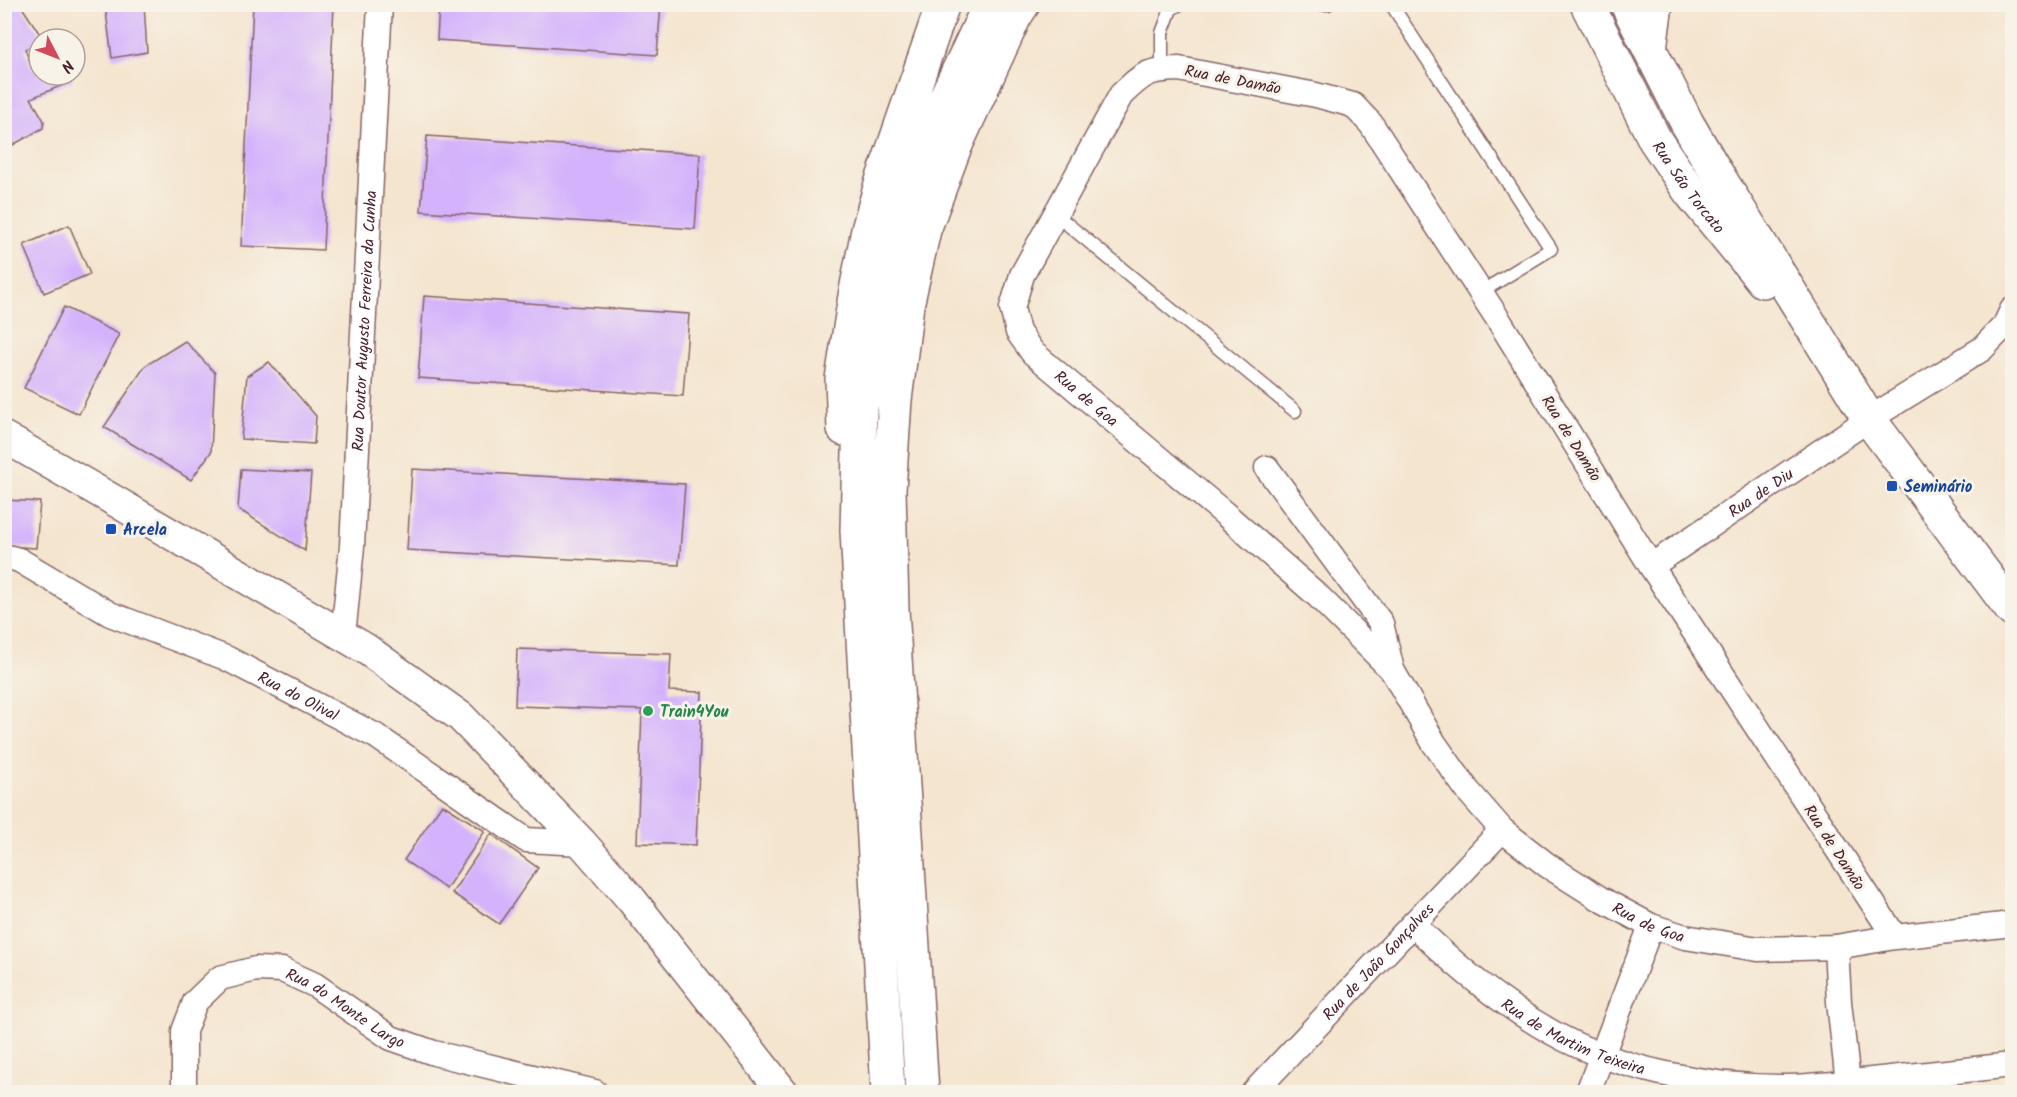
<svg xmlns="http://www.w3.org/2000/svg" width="2017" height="1097" font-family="Kalam,sans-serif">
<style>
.building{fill:#d4b2fc}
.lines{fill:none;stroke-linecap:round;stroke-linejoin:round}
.service-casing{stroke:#866464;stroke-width:15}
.minor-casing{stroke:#866464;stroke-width:27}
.tertiary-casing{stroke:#866464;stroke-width:33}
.primary-casing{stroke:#866464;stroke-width:36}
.trunk-casing{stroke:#866464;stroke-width:36}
.service{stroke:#fff;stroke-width:12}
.minor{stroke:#fff;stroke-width:24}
.tertiary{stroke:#fff;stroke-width:30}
.primary{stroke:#fff;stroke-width:33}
.trunk{stroke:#fff;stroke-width:33}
.transit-dot{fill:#1a4fb4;stroke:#f7f3e8;stroke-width:2}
.leisure-dot{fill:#2e9e5b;stroke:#f7f3e8;stroke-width:2}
.labels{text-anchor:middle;stroke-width:6;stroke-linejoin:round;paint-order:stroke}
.street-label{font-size:16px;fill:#4a1f2b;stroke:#f7f3e8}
.transit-label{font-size:16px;font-weight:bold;fill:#164399;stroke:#f7f3e8;text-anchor:start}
.leisure-label{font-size:16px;font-weight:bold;fill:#27864d;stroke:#f7f3e8;text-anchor:start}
</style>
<rect width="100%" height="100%" fill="#f7f3e8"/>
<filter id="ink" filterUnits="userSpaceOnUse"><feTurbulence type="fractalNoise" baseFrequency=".0167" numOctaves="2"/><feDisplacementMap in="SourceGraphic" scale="12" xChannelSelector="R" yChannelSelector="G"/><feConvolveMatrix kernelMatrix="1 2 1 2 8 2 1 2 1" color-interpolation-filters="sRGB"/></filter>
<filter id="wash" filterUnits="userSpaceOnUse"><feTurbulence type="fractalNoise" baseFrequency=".008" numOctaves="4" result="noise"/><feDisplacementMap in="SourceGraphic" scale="24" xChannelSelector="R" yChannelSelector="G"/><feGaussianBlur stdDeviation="1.35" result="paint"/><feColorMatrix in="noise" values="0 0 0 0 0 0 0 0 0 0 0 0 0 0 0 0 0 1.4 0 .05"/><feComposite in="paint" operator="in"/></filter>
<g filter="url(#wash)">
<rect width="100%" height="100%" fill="#f4e5cf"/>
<g id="blocks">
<path class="building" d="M4,4H20L43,39H39V42L25,49L32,68L39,63V75H70L73,81L31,98L44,121L43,128L4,150Z
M105,4H144L147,52L112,58Z
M253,4H334L323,250L241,246Z
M439,4H661L657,55L437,40Z
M427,136L700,154L695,229L421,211Z
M69,225L90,274L44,293L24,245Z
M424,296L689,314L683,396L418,378Z
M64,307L119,334L79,414L24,388Z
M185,341L215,373L211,452L191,480L104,427L145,366Z
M269,362L316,416L314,444L241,439L247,376Z
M241,469L311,473L305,551L238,509Z
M412,469L685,484L679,565L407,550Z
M6,500L40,502L36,548L4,546Z
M517,649L671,654L669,691L702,692L696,845L637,843L642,710L515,706Z
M442,804L485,831L446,889L404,860Z
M491,834L538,868L499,924L452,893Z"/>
</g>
</g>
<g filter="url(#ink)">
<use href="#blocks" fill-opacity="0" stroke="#866464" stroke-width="1.5"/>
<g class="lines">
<g class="service-casing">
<path id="service" d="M1307,4H1328
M1391,4L1551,249L1481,292
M1162,69V33L1171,9L1180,4
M1055,214L1295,411"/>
</g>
<g class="minor-casing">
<g id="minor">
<path d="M1267,468L1381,623L1392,670"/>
<path id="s1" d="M4,556L19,560L110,614L226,658L376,736L526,840L582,843"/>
<path id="s2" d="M1651,566L1869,419L1982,349L2005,325L2012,310"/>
<path id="s3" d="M343,636L352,546L380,4"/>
<path id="s4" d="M1413,924C1455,966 1501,1004 1553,1033C1617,1069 1708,1087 1781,1087C1814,1087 1848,1082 1881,1079C1925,1074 1969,1070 2012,1065"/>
<path id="s5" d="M1895,937L1651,566L1498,319L1371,124L1353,105L1316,95L1179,69C1147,70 1144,73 1121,95L1022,275L1012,308L1018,332L1033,353L1225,514L1317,595L1392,670L1434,743L1468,791L1502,830L1547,865L1599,898L1651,926L1685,937L1758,949L1836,947L1895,937L2012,924"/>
<path d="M1836,947L1839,1002L1849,1092"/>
<path id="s6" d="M184,1092V1031L195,1002L220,978L256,969L282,970L315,985L391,1038L434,1053L595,1092"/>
<path id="s7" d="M1254,1092L1502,830"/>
<path d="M1588,1092L1651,926"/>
</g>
</g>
<g class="tertiary-casing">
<path id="tertiary" d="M4,437L115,501L366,649L461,717L582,843L631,899L783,1092"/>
</g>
<g class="primary-casing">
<g id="primary">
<path id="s8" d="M1587,4L1655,140L1690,192L1763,281"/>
<path d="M1627,4L1687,123L1717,174L1869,419L2012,610"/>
</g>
</g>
<g class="trunk-casing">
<path id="trunk" d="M1650,49L1656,4
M844,429L842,379L855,296L868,230L881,184L943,4
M888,1092L857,530L860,412L896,231L927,137L990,4
M922,1092L892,609L889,490L895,400L907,305L924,230L954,149L1015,16L1023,4"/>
</g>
<use href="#service" class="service"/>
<use href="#minor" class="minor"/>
<use href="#tertiary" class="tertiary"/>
<use href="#primary" class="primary"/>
<use href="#trunk" class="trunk"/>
</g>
</g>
<g class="transit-dot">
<rect x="1886" y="480" width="12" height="12" rx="3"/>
<rect x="105" y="523" width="12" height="12" rx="3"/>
</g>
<circle class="leisure-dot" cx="648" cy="711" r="6"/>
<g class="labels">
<g class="street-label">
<text transform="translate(1233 79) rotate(11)" y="6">Rua de Damão</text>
<text dy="6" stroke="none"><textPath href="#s8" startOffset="210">Rua São Torcato</textPath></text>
<text dy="6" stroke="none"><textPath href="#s3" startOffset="316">Rua Doutor Augusto Ferreira da Cunha</textPath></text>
<text dy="6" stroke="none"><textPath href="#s5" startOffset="1598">Rua de Goa</textPath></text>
<text transform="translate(1572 438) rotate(58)" y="6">Rua de Damão</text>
<text dy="6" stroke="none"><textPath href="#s2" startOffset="132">Rua de Diu</textPath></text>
<text dy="6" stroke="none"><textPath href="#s1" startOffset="327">Rua do Olival</textPath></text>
<text transform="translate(1835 847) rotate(57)" y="6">Rua de Damão</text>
<text dy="6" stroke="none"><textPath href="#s5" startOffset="2376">Rua de Goa</textPath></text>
<text dy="6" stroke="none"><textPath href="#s7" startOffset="180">Rua de João Gonçalves</textPath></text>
<text dy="6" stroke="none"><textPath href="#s6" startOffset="264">Rua do Monte Largo</textPath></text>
<text dy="6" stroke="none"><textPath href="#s4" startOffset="198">Rua de Martim Teixeira</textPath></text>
</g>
<g class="transit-label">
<text x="1904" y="492">Seminário</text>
<text x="123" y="535">Arcela</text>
</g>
<g class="leisure-label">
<text x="660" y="717">Train4You</text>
</g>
</g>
<rect width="2017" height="1097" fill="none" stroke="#f7f3e8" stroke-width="24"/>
<g transform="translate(57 57) rotate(132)"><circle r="28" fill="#f7f3e8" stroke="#b29e9c" stroke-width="1.5"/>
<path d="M0-4.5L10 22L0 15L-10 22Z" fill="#d1495b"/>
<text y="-9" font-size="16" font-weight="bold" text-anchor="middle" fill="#4a1f2b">N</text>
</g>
</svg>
